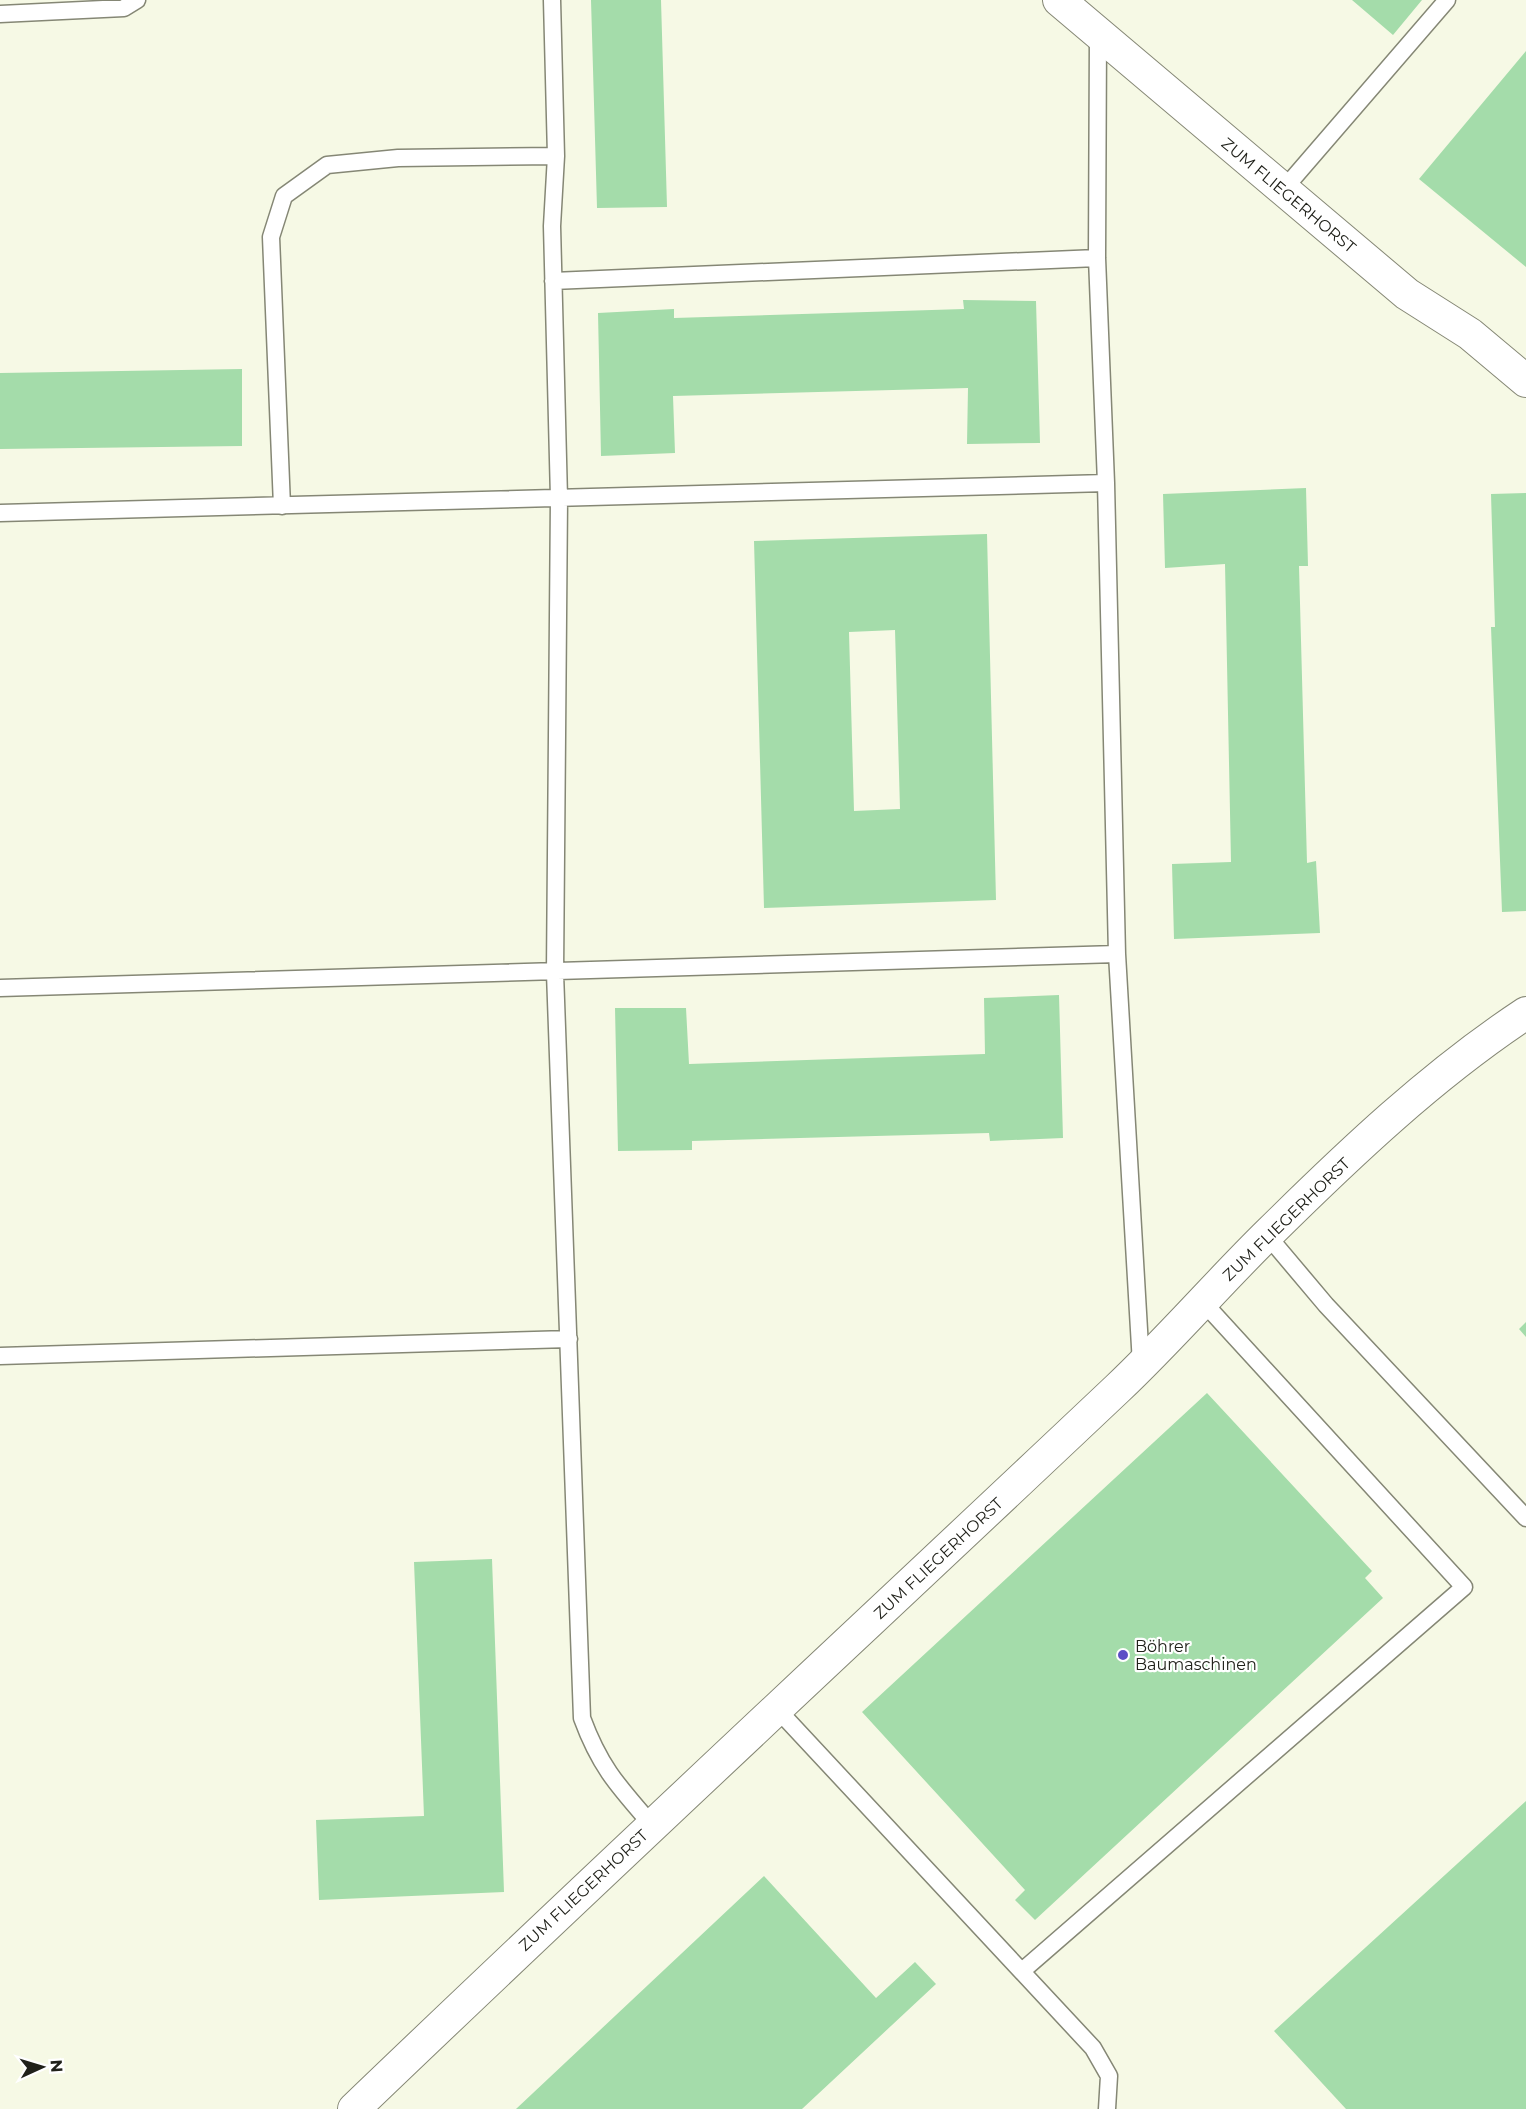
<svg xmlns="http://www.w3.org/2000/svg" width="1526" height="2109" font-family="Montserrat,sans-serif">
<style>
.building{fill:#a4dcaa;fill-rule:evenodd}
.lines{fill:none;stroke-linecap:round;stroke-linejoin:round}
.service-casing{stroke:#858775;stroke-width:19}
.minor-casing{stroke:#858775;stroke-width:34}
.service{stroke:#fff;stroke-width:16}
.minor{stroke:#fff;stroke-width:32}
.poi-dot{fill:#5c4ec6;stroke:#fff;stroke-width:2}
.labels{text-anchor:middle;stroke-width:4.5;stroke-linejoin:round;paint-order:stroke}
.street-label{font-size:16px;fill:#20211a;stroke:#fff}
.poi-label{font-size:16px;fill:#20211a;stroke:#fff;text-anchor:start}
</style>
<rect width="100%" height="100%" fill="#f6f9e5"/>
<path class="building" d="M591,0H661L667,207L597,208Z
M1352,0H1422L1393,35Z
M1526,51V267L1419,179Z
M963,300L1036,301L1040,443L967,444L968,388L673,396L675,453L601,456L598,313L674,309V318L964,309Z
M242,369V446L0,449V373Z
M1306,488L1308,566H1299L1307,863L1316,861L1320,933L1174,939L1172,864L1231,862L1225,564L1165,568L1163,494Z
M1526,493V911L1502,912L1491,627H1495L1491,494Z
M987,534L996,900L764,908L754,541ZM895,630L900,809L854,811L849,632Z
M1059,995L1063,1138L990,1141L989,1133L692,1141V1150L618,1151L615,1008H686L689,1064L985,1054L984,998Z
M1526,1322V1337L1519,1329Z
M1207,1393L1372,1571L1365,1578L1383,1598L1035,1920L1015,1900L1025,1890L862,1712Z
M492,1559L504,1892L319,1900L316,1820L424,1816L414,1562Z
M1526,1801V2109H1346L1274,2031Z
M764,1876L876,1998L915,1962L936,1984L802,2109H516Z"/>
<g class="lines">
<g class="service-casing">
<path id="service" d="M552,0L556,156L552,226L559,498L555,973L582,1718C600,1767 618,1786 652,1825
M0,14L124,8L137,0
M1098,34L1097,258L1106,483L1117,954L1141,1364
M1283,190L1447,0
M553,281L1097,258
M282,506L271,237L284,196L327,165L398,158L556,156
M0,513L1106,483
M0,988L1117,954
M1267,1235L1326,1305L1526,1518
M0,1356L569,1339
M778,1710L1093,2048L1109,2076L1107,2109
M1022,1971L1464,1587L1203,1302"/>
</g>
<g class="minor-casing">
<path id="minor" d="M1059,0L1407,294L1470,334L1526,381
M354,2109C606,1867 863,1629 1117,1389C1170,1339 1217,1284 1269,1233C1349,1154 1432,1075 1526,1013"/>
</g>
<use href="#service" class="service"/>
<use href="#minor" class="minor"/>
</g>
<circle class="poi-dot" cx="1123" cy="1655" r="6"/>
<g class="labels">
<g class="street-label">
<text transform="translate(1289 195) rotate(40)" y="6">ZUM FLIEGERHORST</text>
<text transform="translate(1286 1219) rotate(-44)" y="6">ZUM FLIEGERHORST</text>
<text transform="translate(938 1558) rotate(-43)" y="6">ZUM FLIEGERHORST</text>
<text transform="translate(583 1890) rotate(-43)" y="6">ZUM FLIEGERHORST</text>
</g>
<g class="poi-label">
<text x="1135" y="1652">Böhrer<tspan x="1135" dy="18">Baumaschinen</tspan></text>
</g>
</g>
<g transform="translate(42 2067) rotate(86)" stroke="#ffffff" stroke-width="4.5" paint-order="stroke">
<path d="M0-4.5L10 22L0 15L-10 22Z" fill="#20211a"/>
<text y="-9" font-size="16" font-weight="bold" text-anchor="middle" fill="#20211a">N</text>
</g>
</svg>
